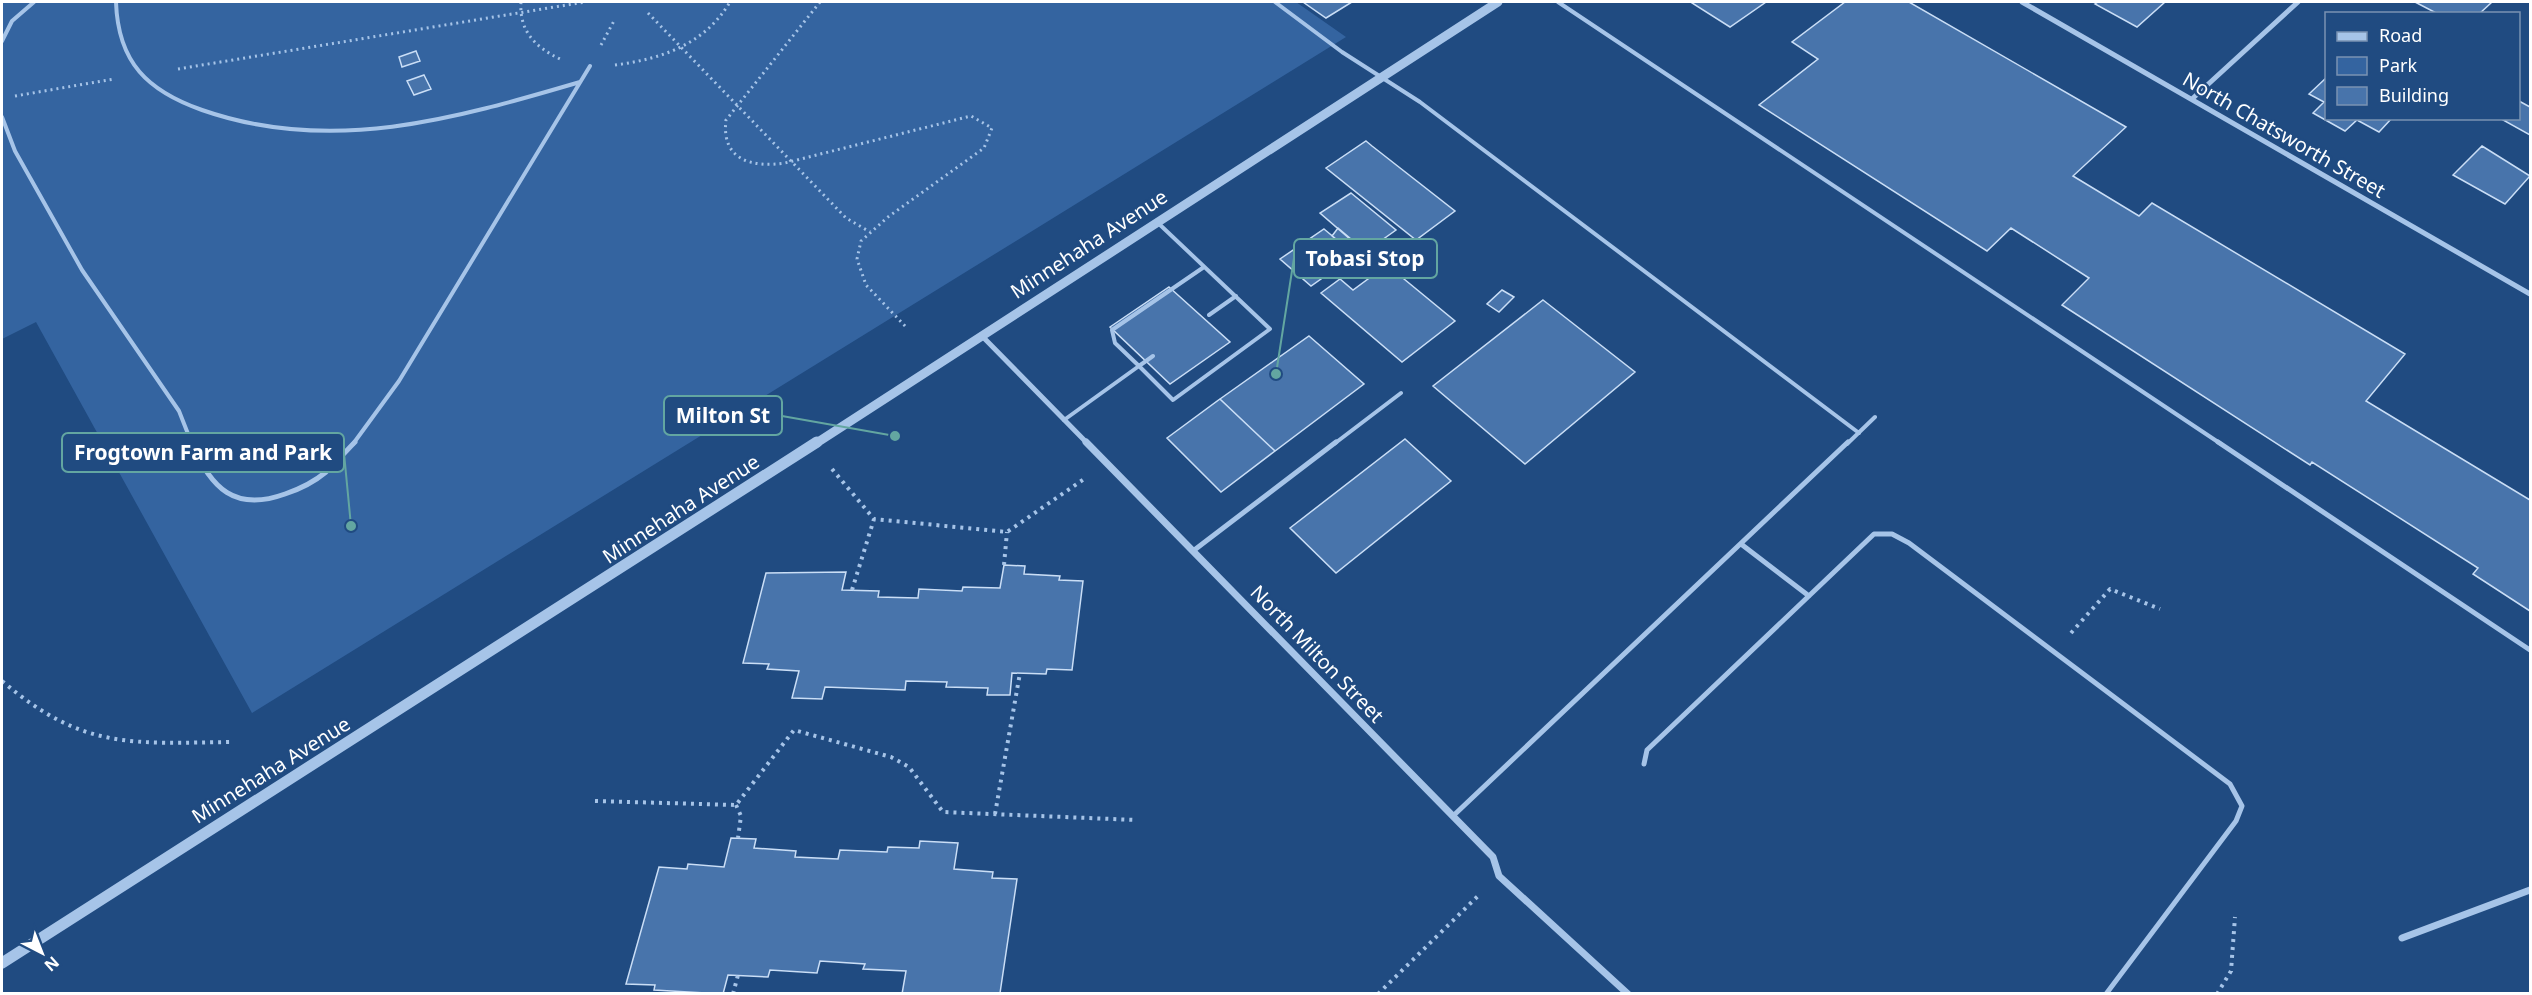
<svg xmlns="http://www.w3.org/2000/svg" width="2532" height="995" font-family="'Noto Sans',sans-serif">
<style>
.green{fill:#3464a0}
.building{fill:#4874ab;stroke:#cadef6;stroke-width:1.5}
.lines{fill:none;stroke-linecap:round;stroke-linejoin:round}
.path-far1{stroke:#a6c4e8;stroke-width:3;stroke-dasharray:2 4;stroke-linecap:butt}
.path{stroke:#a6c4e8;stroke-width:4;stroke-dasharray:3 5;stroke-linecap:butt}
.service-far1{stroke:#a6c4e8;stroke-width:4}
.service{stroke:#a6c4e8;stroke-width:5}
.minor-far1{stroke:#a6c4e8;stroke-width:5}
.minor{stroke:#a6c4e8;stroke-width:7}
.tertiary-far1{stroke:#a6c4e8;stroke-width:9}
.tertiary{stroke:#a6c4e8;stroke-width:11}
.labels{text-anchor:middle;stroke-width:5;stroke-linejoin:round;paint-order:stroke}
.street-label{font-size:20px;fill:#fff;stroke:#204b81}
.leader{fill:none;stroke:#63a6a1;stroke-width:2}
.callout-dot{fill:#63a6a1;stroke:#204b81;stroke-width:2}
.callout{fill:#204b81;stroke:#63a6a1;stroke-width:2}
.callout-label{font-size:21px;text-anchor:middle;font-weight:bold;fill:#fff}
</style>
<rect width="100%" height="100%" fill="#204b81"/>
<path class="green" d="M2,2H1296L1346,37L252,713L36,322L2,339Z"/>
<path class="building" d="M1303,2H1352L1326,18Z
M1695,2H1766L1730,27L1692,3Z
M1845,2H1909L2126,127L2073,176L2139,216L2152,203L2405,354L2366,401L2530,500V611L2473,574L2478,568L2312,462L2310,465L2062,305L2089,278L2011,228L1987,251L1759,105L1818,59L1792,42Z
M2098,2H2165L2137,27L2095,4Z
M2415,2H2492L2479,14H2438Z
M416,51L420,61L402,67L399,57Z
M424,75L431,89L414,95L407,81Z
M2326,78V118H2392L2379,132L2357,120L2345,131L2313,113L2324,102L2309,94Z
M2519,101L2530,107V135L2503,120L2518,118Z
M1366,141L1372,146L1455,211L1416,240L1326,168Z
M2482,146L2530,176L2505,204L2453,175Z
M1351,193L1396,230L1365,252L1320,213Z
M1338,228L1358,245L1350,251L1332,236Z
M1324,229L1355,255L1311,286L1280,259Z
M1387,265L1455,321L1402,362L1321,293L1340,279L1353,290Z
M1169,287L1230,342L1170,384L1110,327Z
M1502,290L1514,297L1499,312L1487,304Z
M1543,300L1635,372L1525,464L1433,386Z
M1309,336L1364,384L1275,451L1220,399Z
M1220,399L1275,451L1221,492L1167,438Z
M1405,439L1451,481L1336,573L1290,528Z
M1004,565L1025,566L1024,574L1060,576L1059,580L1083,581L1072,670L1047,669L1046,674L1012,673L1010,695H987L988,688L946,687L947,682L906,681L905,690L825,687L822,699L792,698L799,671L767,669L769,664L743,663L766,573L846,572L842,590L879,591L878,597L918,598L919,589L962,591L963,587L1000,588Z
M731,838L756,839L754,848L796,851L795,857L838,859L840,850L887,852L888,847L919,848L920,841L958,843L954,869L993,872L992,878L1017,879L1000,993L902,994L906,971L863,969L865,964L820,961L817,973L770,970L768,977L728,975L723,994L654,990L655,985L626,984L659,867L687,869L688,864L724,867Z"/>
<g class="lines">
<path class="path-far1" d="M521,2C519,31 535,47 560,59
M820,2L726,120C721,160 752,168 785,163L971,116L992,128L984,148L888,217L861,241L857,259L866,285L906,327
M648,13L846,218L870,232
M601,45L615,19
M615,65C662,59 705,44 730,2
M178,69L585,2
M15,96L114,79"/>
<path class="path" d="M832,469L874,519L1007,532L1084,479
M1004,565L1007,532
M852,590L874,519
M2071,633L2110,589L2160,609
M2,681C84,751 133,743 234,742
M595,801L736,805L794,730L891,757L909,767L943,812L1136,820
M736,805L741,816L738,838
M995,814L1020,673
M733,994L738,975
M1378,994L1479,895
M2217,994L2231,971L2235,917"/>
<path class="service-far1" d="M116,2C118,63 148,91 202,110C331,155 454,119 580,82
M1275,2L1342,52L1420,102L1859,433
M1558,2L2221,444
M2,41L12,21L34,2
M2,117L15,151L82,270L179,411L192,444
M1209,315L1236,296
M1153,356L1139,366L1115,343L1112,330L1204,267
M1064,420L1139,366L1173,400L1270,329L1157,222
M353,444L399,381L590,66
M1334,444L1401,393
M1847,444L1875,417"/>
<path class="service" d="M191,442C211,489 235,512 285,494C300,489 314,482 326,472C336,463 345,452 355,442
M2218,442L2530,650
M1741,544L1809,596
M1193,551L1336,442
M1644,764L1647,750L1874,534H1892L1909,543L2230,784L2242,806L2236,821L2106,994
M1453,816L1848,442"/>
<path class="minor-far1" d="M2022,2L2530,294
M2192,99L2298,2
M981,335L1088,444"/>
<path class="minor" d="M1086,442L1493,857L1499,876L1628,994
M2402,938L2530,890"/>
<path class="tertiary-far1" d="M815,444L1498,2"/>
<path class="tertiary" d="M2,963L817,442"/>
</g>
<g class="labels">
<g class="street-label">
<text transform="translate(2284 135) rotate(30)" y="7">North Chatsworth Street</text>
<text transform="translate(1089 244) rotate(-33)" y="7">Minnehaha Avenue</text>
<text transform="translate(681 509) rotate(-33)" y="7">Minnehaha Avenue</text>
<text transform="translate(1317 654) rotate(46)" y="7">North Milton Street</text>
<text transform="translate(271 770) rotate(-32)" y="7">Minnehaha Avenue</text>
</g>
</g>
<path class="leader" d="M1276 374L1294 258M895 436L782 416M351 526L344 453"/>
<g class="callout-dot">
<circle cx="1276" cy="374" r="6"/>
<circle cx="895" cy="436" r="6"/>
<circle cx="351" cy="526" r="6"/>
</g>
<g class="callout">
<rect x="1294" y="239" width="143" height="39" rx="6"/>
<rect x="664" y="396" width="118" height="39" rx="6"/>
<rect x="62" y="433" width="282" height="39" rx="6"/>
</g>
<g class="callout-label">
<text x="1365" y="266">Tobasi Stop</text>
<text x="723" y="423">Milton St</text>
<text x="203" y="460">Frogtown Farm and Park</text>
</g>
<rect width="2532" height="995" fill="none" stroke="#ffffff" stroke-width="6"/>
<rect x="2325" y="12" width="195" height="108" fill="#204b81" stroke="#7993b3" stroke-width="1.5"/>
<rect x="2337" y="32" width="30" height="9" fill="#a6c4e8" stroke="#7993b3" stroke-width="1.5"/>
<text x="2379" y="42" font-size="18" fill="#ffffff">Road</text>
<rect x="2337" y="57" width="30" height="18" fill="#3464a0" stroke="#7993b3" stroke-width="1.5"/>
<text x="2379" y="72" font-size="18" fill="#ffffff">Park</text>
<rect x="2337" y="87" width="30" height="18" fill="#4874ab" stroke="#7993b3" stroke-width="1.5"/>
<text x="2379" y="102" font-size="18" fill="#ffffff">Building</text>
<g transform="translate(42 953) rotate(138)" stroke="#204b81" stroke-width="4.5" paint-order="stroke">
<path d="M0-4.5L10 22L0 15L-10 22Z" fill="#ffffff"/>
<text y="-9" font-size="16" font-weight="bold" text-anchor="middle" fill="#ffffff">N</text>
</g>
</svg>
